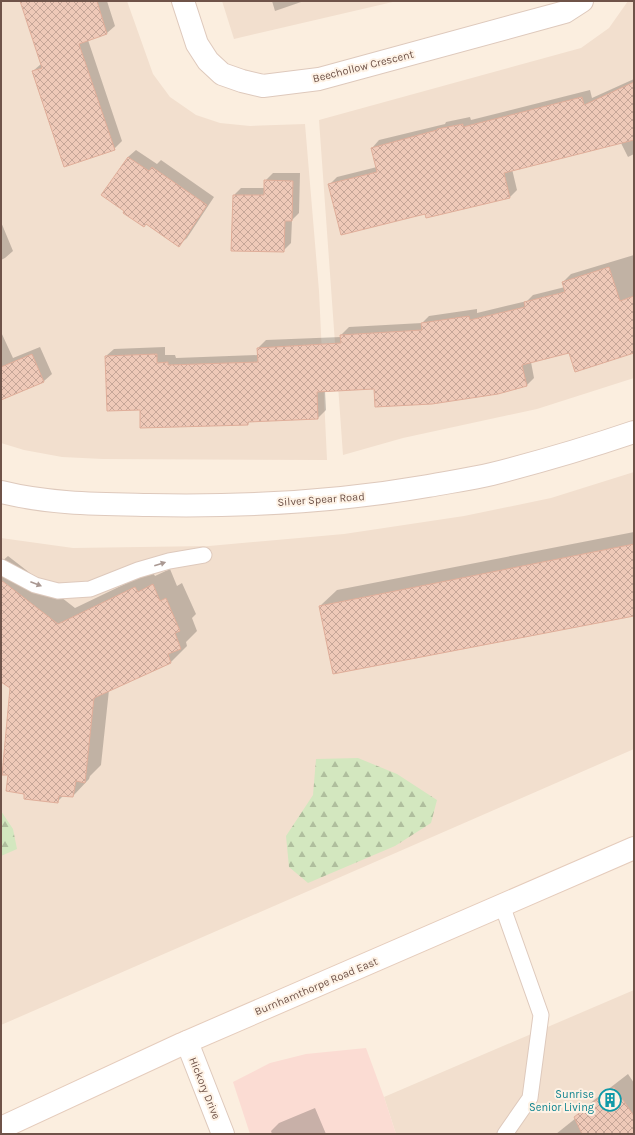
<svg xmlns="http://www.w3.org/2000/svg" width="635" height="1135" font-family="Karla,sans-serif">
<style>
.residential{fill:#f2dfce}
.commercial{fill:#fbdcd3}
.forest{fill:url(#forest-firs)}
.shadow{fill:#0003}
.building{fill:url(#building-cross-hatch);stroke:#e0ae9a}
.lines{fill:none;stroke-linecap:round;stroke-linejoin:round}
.lane-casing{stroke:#dec9bc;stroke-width:17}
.street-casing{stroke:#dec9bc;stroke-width:24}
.secondary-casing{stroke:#e5ccbc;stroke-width:24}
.lane{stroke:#fff;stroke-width:15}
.street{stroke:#fff;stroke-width:22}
.secondary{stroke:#fff;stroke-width:22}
.oneway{fill:#a99892}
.labels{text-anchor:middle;stroke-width:4;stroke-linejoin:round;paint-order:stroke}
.street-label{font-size:11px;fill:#6f5349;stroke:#fef2e5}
.culture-label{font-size:11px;fill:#0d838f;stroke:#fef2e5;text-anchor:end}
</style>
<defs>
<pattern id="forest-firs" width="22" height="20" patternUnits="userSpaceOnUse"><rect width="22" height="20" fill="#d3e7bf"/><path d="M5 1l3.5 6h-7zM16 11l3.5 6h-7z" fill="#afbe9d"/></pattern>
<pattern id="building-cross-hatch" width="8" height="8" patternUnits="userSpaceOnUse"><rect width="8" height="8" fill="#efc9b8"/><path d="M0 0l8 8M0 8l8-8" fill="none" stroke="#c6a698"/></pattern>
</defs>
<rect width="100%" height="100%" fill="#fbeedf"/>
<path class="residential" d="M1,1H127L153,74L170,97L196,115L220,123L250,126L305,124L319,291L327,460L103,459L62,457L24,450L1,443Z
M222,1H397L234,39Z
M628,1H634V378L537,409L403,438L343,455L319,120L581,48L609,28Z
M634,472V749L1,1025V538L73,548L209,546L344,534L464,516L551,498Z
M634,990V1134H396L384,1097Z"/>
<path class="commercial" d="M366,1048L384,1097L396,1134H250L233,1082L270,1063L306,1054Z"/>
<path class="forest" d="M358,758L397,774L437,800L431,823L395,846L308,883L289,867L286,836L313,795L316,759Z
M1,811L13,829L17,849L1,856Z"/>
<path class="shadow" d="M21,1H107L115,26L107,33L88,40L122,141L114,149L33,71L41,64Z
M272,1H304L275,11Z
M634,79V154L628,157L621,143L512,169L517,190L510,197L425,213L329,185L337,177L377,167L372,148L379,140L445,124L446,122L470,117L471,120L590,90L592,98Z
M136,150L157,164L161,160L214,197L187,238L179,245L103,195L128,157Z
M273,173H300L299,213L292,220L291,243L283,251L234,195L241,188H265V181Z
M1,222L13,251L5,258L1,260Z
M634,255V352H570L531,362L534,378L527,385L375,388L325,391L326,410L318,418L250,421L248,424L141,409L106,356L114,349L165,347V355H175L176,358L258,355V348L266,340L341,337V335L349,327L422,323L429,316L477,309V313L527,301L533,295L565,287L563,282L571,274Z
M1,332L13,358L40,347L52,374L44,381L1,399Z
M634,532V615L320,606L337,590Z
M8,556L75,608L152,571L155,576L170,569L177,586L182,583L196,614L192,618L197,631L186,642L187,646L171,662L109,690L101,765L90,776L89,779L73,796L64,795L57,802L11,688L1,681V562Z
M628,1074L634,1083V1134H556L576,1118L589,1104Z
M315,1108L326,1134H272L271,1131L279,1123Z"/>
<path class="building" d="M20,1H97L107,34L79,44L115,150L64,167L32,71L42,68Z
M634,82V140L504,173L510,198L426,218L425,214L341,235L328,184L377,172L371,148L437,130V129L463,124V127L582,97L584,105Z
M128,157L149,171L152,167L207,205L179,247L146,224L144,227L123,213L124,211L101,195Z
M264,180L293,181L292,221H285L284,252L231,251L233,195H264Z
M609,267L620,301L634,296V353L575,372L569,353L522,365L527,386L498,394L432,404L375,407L374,389L317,392L318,419L248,422V425L140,428V410L107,411L105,356L157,354V363L168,362V365L258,362L257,348L341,343L340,335L422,330L421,323L469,316L470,320L525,307L524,302L565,292L562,282Z
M32,354L44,382L1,400V367Z
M634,544V616L333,674L319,606Z
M1,580L58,624L135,587L138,592L153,584L160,601L166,598L180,631L175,633L181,649L168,654L171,663L94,698L85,783L76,781L73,797L59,796L58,803L24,799V794L6,791L8,775H2L10,688L1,682Z
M614,1087L634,1116V1134H582L574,1117Z"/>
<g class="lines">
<g class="lane-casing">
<path id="lane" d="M1,567L35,585L58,591L90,589L138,570L169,561L204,555
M502,905L541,1015L530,1098L505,1134"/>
</g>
<g class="street-casing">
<path id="street" d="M183,1L197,44L208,61L222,74L242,81L263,86L319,79L565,12L582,1
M1,492C49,504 99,504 148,505C242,507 336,502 428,486C449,482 471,479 492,474C539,462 587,448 634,432
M187,1042L223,1134"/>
</g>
<g class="secondary-casing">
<path id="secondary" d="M1,1128L182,1044L634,848"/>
</g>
<use href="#lane" class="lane"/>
<use href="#street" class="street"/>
<use href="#secondary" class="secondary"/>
</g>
<defs><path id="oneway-solid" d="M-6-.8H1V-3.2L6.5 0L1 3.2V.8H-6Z"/></defs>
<g class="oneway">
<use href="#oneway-solid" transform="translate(160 564) rotate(-17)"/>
<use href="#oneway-solid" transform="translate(36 584) rotate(21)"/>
</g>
<defs>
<g id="building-ring" transform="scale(1.15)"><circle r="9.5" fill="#fef2e5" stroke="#0f9aa8" stroke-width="1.5"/><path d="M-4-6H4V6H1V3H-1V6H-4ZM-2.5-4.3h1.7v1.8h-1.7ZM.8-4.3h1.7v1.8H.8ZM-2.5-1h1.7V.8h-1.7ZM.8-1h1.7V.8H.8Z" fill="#0f9aa8"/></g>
</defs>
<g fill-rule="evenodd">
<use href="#building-ring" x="610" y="1100"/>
</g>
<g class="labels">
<g class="street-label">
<text transform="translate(363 66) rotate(-14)" y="4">Beechollow Crescent</text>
<text transform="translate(321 499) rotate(-4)" y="4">Silver Spear Road</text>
<text transform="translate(316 986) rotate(-23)" y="4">Burnhamthorpe Road East</text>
<text transform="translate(205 1088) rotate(68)" y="4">Hickory Drive</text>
</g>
<g class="culture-label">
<text x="594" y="1098">Sunrise<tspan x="594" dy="13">Senior Living</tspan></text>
</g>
</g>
<rect width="635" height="1135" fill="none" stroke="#6f5349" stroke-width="4"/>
</svg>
